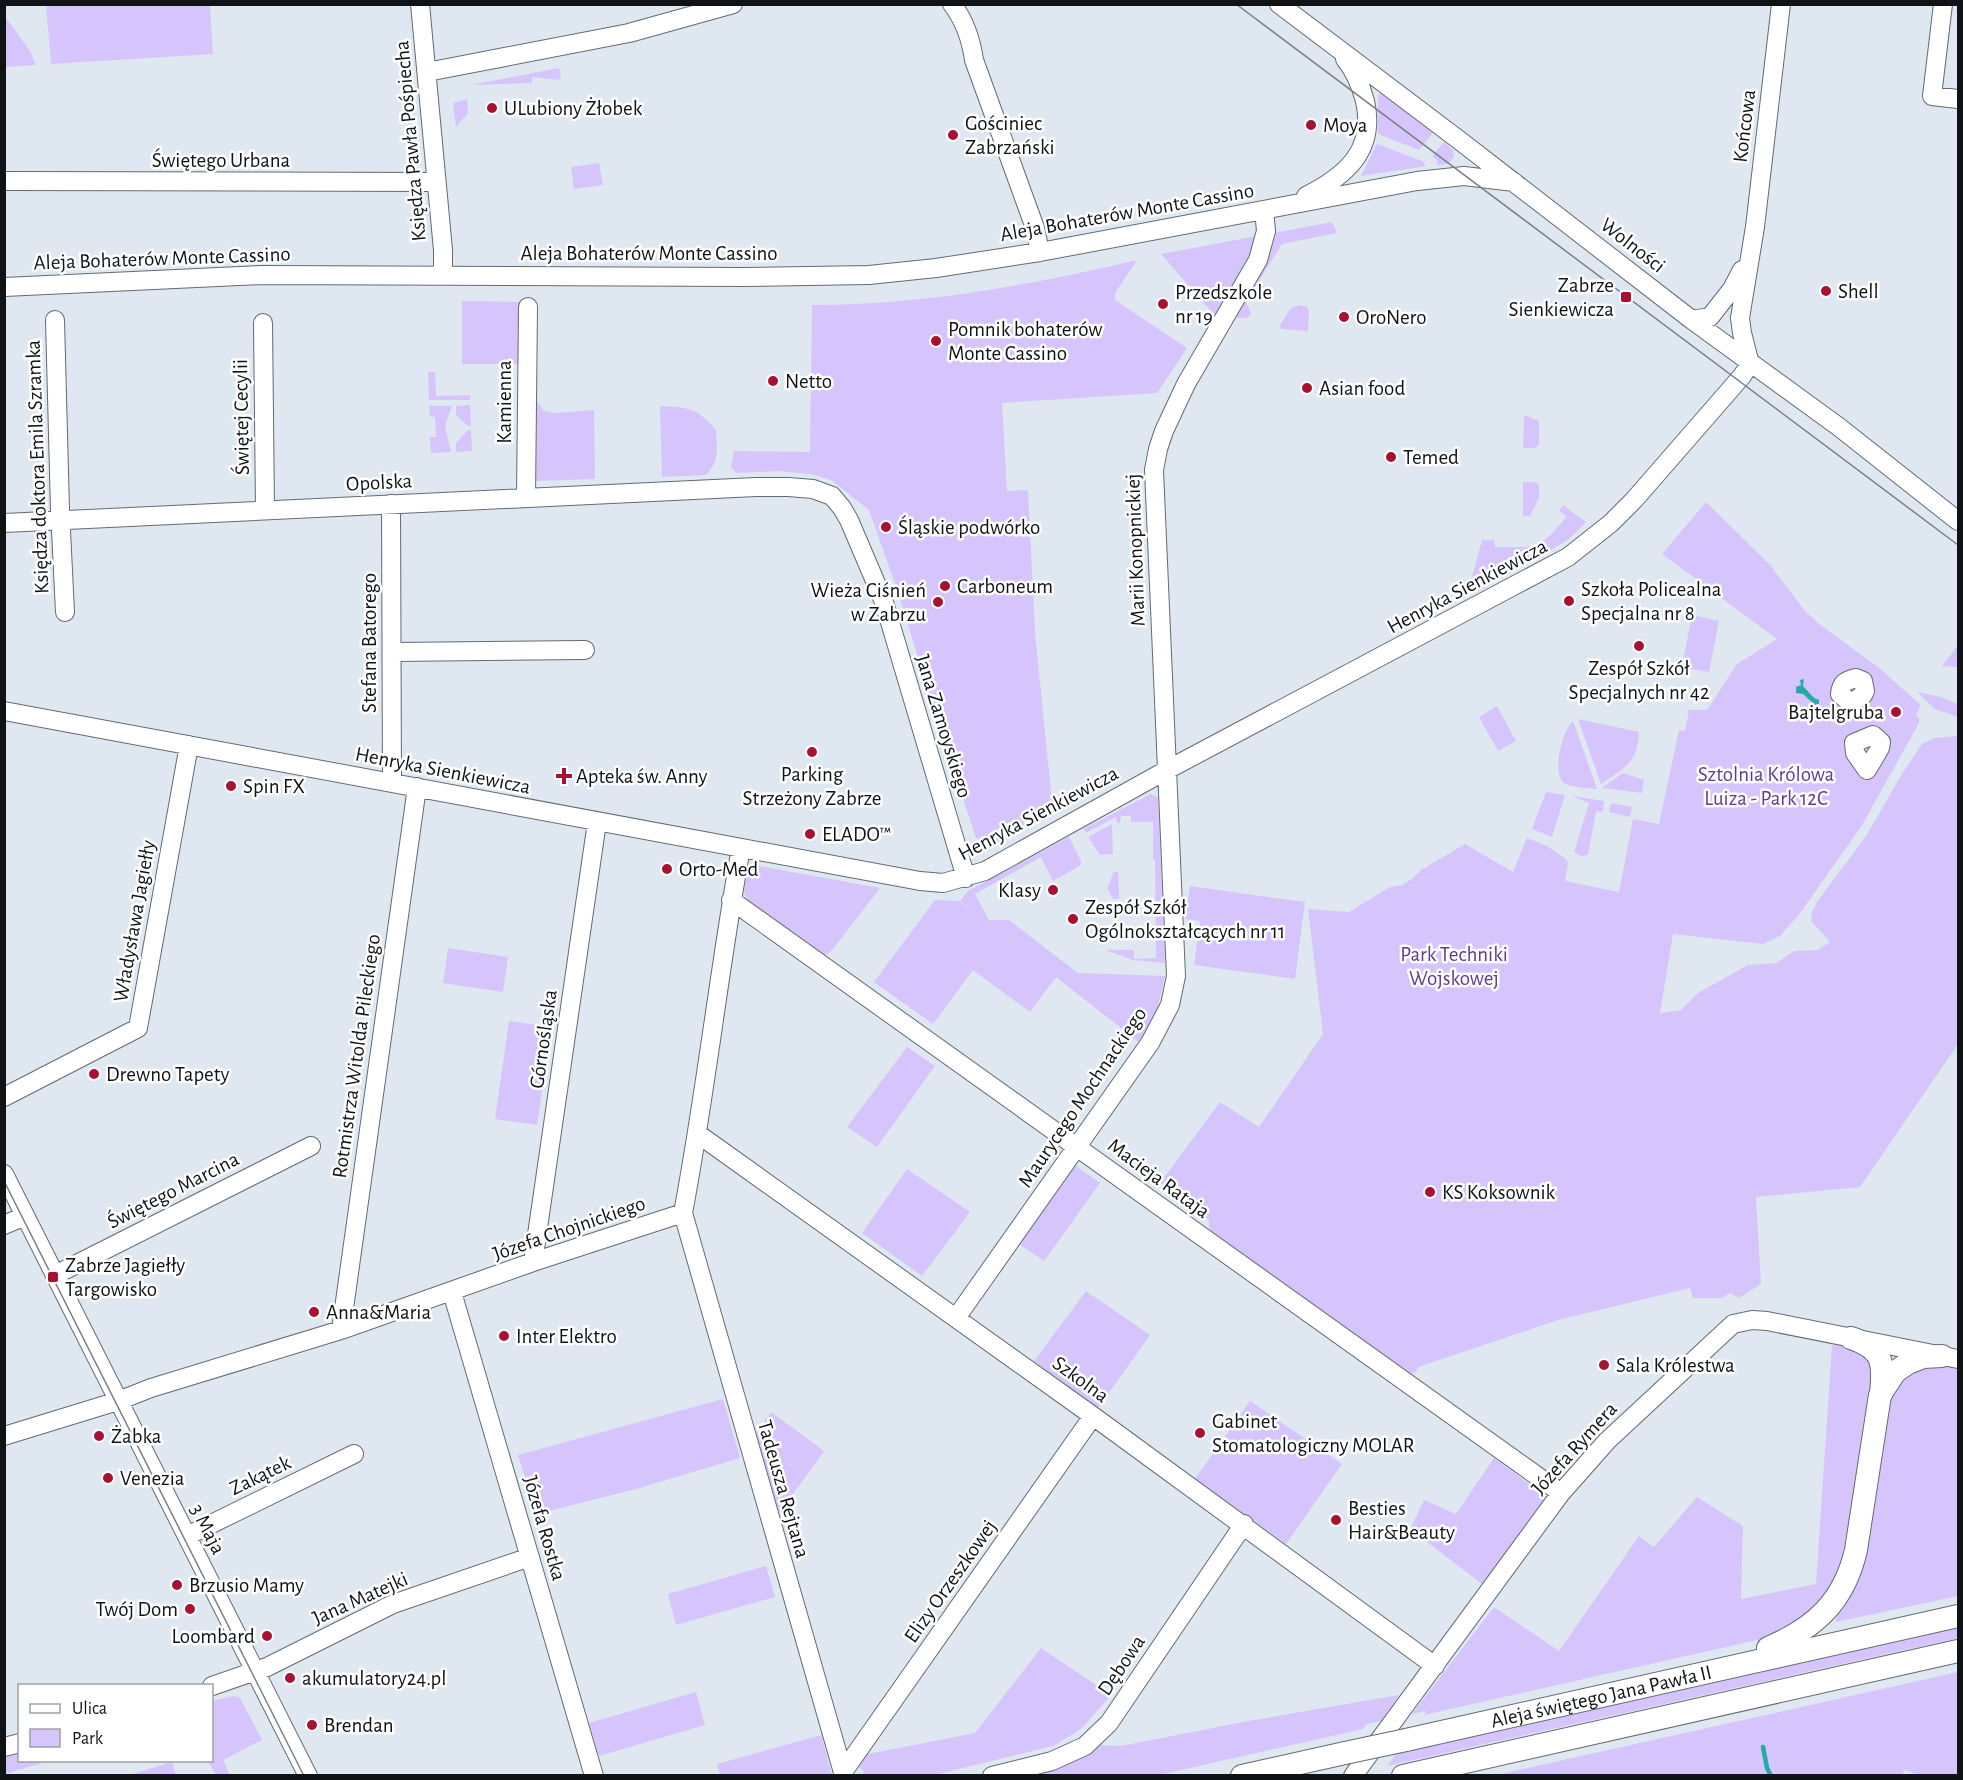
<svg xmlns="http://www.w3.org/2000/svg" width="1963" height="1780" font-family="'Alegreya Sans',sans-serif">
<style>
.green{fill:#d5c5fc}
.water{fill:#26aaa5}
.lines{fill:none;stroke-linecap:round;stroke-linejoin:round}
.stream{stroke:#26aaa5;stroke-width:4.5}
.minor-casing{stroke:#626b72;stroke-width:20}
.major-casing{stroke:#626b72;stroke-width:24}
.minor{stroke:#fff;stroke-width:18}
.major{stroke:#fff;stroke-width:22}
.tram{stroke:#7a8086;stroke-width:1.5}
.major-bridge-casing{stroke:#626b72;stroke-width:24;stroke-linecap:butt}
.major-bridge{stroke:#fff;stroke-width:22}
.poi-dot{fill:#a91133;stroke:#fff;stroke-width:2}
.labels{text-anchor:middle;stroke-width:5;stroke-linejoin:round;paint-order:stroke}
.poi-label{font-size:21px;fill:#101316;stroke:#fff;text-anchor:start}
.street-label{font-size:21px;fill:#101316;stroke:#fff}
.park-label{font-size:21px;fill:#5d3d93;stroke:#fff}
</style>
<rect width="100%" height="100%" fill="#dfe8f1"/>
<path class="green" d="M46,5H210L213,54L51,64Z
M4,15L30,51L36,65L5,67Z
M559,68L561,75L559,80L532,77V83L471,85Z
M1381,93L1385,94L1433,133L1419,150L1378,134V95Z
M467,99L468,113L456,127L453,103Z
M1444,142L1453,150L1454,157L1448,164L1437,165V160L1432,156Z
M1377,144L1422,161L1426,166L1361,176Z
M599,163L603,185L574,189L571,167Z
M1332,222L1337,233L1282,244L1246,302L1251,314L1247,318H1237L1234,315L1273,233Z
M1257,236L1252,255L1217,318L1161,254Z
M1137,260L1115,293V300L1187,348L1157,393L1002,403L1007,491L1028,490L1035,632L1053,812L988,849L976,838L936,717L900,598L869,510L831,480L810,474L779,471L736,473L731,467L734,451L810,452L812,305C922,305 1031,285 1137,260Z
M462,301L520,302V364H462Z
M1299,305L1307,307L1309,311L1308,331L1281,329L1280,325L1291,308Z
M428,372H435L436,396L470,395V400H429Z
M537,401L544,411L556,413L594,410L595,479L533,481Z
M470,405L471,426L467,425L456,415V406Z
M429,406H452L445,426L451,452L431,453L430,437H436L435,417L430,416Z
M660,406C690,408 696,407 716,430C717,449 720,460 706,475L662,477Z
M1524,415L1539,421V444L1536,448H1523Z
M468,430H471L472,451L456,452V443Z
M1523,482H1536L1539,485V498L1530,516H1523Z
M1706,502L1770,565L1805,611L1819,624L1878,667L1921,705L1916,715L1919,718V723L1861,827L1800,913L1780,936L1763,944L1673,934L1660,1013L1681,1010L1698,993L1748,965L1776,963L1794,951L1818,950L1830,942L1811,921L1812,912L1817,902L1866,836L1902,774L1922,744L1934,738L1958,736V1044L1860,1187L1756,1197L1761,1284L1739,1298L1730,1293L1721,1298H1693L1690,1288L1558,1320L1418,1367L1416,1372L1411,1374L1212,1233L1209,1227V1220L1160,1183L1220,1102L1259,1127L1323,1034L1308,909L1349,912L1390,887L1402,885L1413,878L1421,870L1465,844L1513,872L1527,838L1547,846L1566,859L1568,863L1565,881L1619,892L1633,819L1659,824L1679,730L1685,731L1689,711L1683,710H1707L1737,664L1777,639L1662,554Z
M1563,505L1586,522L1568,540L1479,591L1472,577L1482,540H1494L1495,547C1539,547 1538,551 1567,516L1559,511Z
M1692,615L1719,621L1709,672L1682,667Z
M1958,645V667L1942,666Z
M1917,692L1941,697L1958,704V717L1935,709Z
M1497,706L1516,741L1498,751L1479,717Z
M1578,719L1639,732C1638,763 1624,768 1601,784Z
M1573,721L1597,789C1588,788 1572,788 1564,783C1551,773 1563,729 1573,721Z
M1623,773L1644,780L1642,793L1602,788Z
M1546,792L1565,795L1552,837L1532,829Z
M1151,794L1158,797L1165,963L1133,960L1105,950H1134V959L1156,958L1155,860H1153V822H1131V816H1121L1120,823H1117L1116,817L1086,833L1083,829Z
M1571,796L1604,801L1603,812L1596,811L1588,855L1581,856L1574,852L1589,803Z
M1612,803L1632,807L1630,817L1609,812L1610,805Z
M1112,824L1113,854L1100,855L1088,837Z
M1069,837L1081,861V865L1053,881L1041,857L975,894L989,920H1009L1078,973L1165,976L1155,1019L1140,1043L1056,977L1030,1012L973,970L933,1024L874,982L935,900L959,901L997,931L960,901L968,891Z
M751,866H759L880,888L833,949L824,957L749,903L744,892L747,870Z
M1114,872H1118L1119,899H1113L1107,888Z
M1190,886L1305,902L1295,979L1194,965L1200,921L1185,919Z
M448,948L508,957L503,992L443,983Z
M509,1021L552,1027L537,1125L495,1119Z
M907,1047L935,1066L877,1147L847,1127Z
M1072,1163L1100,1183L1044,1261L1016,1242Z
M907,1169L970,1212L922,1276L862,1233Z
M1086,1291L1150,1335L1098,1408L1034,1361Z
M1832,1345L1859,1348L1876,1361L1850,1549L1821,1610L1766,1638L1424,1715L1427,1711L1412,1714L1494,1607L1559,1651L1639,1536L1654,1547L1697,1497L1743,1526L1741,1599L1816,1584Z
M1928,1363L1958,1367V1596L1836,1622V1617L1846,1603L1837,1607L1893,1381Z
M723,1399L740,1458L636,1489L537,1514L518,1455Z
M1250,1401L1342,1464L1286,1544L1195,1479Z
M771,1412L824,1451L780,1512L776,1508L755,1435Z
M1494,1458L1547,1497L1482,1584L1410,1529L1424,1500L1456,1514Z
M766,1566L775,1597L676,1625L668,1594Z
M1958,1628V1638L1387,1766L1396,1754Z
M1041,1648L1111,1695L1081,1729L1053,1746L934,1775H863L864,1771L859,1767L863,1755L975,1733Z
M1958,1672V1775H1919L1905,1770L1901,1776L1496,1775Z
M696,1692L705,1725L599,1756L589,1723Z
M1399,1695L1381,1721L1367,1724L1363,1729L1159,1775L1019,1776L1095,1745L1121,1746L1243,1722Z
M234,1696L240,1698L262,1740L223,1760L230,1775H216L208,1761L212,1760V1701Z
M821,1735L832,1775H720L717,1764Z
M19,1753L20,1760L49,1761L5,1774V1757Z
M172,1762L176,1775H129Z"/>
<path class="water" d="M1804,679L1803,686L1814,698L1819,700V704L1815,705L1803,694L1796,693V687L1801,685L1800,680Z"/>
<g class="lines">
<path class="stream" d="M1763,1747L1767,1768L1771,1776"/>
<g class="minor-casing">
<path id="minor" d="M420,4L443,250V274
M952,4C965,21 971,39 974,60L1035,228L1040,252
M1279,4L1459,140L1692,320L1839,427L1958,521
M1943,4L1932,96L1958,99
M427,72L629,33L733,4
M4,181L436,182
M1306,196C1346,176 1376,150 1365,101C1361,86 1355,71 1345,59
M4,287L262,275L744,277L869,275L936,268L1040,252L1417,181L1464,176L1514,182
M55,320L60,510L65,612
M1692,320L1710,317L1732,289L1742,270
M263,323L265,510
M1750,364L1742,333L1740,318L1755,227L1781,4
M526,498L528,307
M391,504L392,783
M4,523L756,487H788L813,489L832,496L842,508L849,520L884,602L966,878
M393,652L585,650
M1856,678L1863,681L1865,691L1863,695L1851,703L1840,694C1841,683 1845,681 1856,678Z
M4,711L920,881L943,883L985,871L1165,771L1568,557L1611,523L1634,500L1742,376L1750,364
M1873,735L1881,742L1880,748L1867,770L1855,753L1854,743Z
M731,900L1561,1493
M4,1097L138,1028L189,745
M698,1134L1093,1416L1435,1666
M4,1174L308,1776
M683,1213L844,1776
M4,1225L25,1216
M533,1262L597,822
M55,1275L311,1146
M452,1292L594,1776
M956,1318L1150,1043L1170,1005L1176,976L1154,470L1158,449L1164,431L1186,384L1258,260L1266,231L1264,210
M341,1330L417,787
M4,1436L118,1401L151,1388L341,1330L533,1262L683,1213C706,1092 719,969 741,848
M187,1536L354,1454
M212,1686L267,1667L393,1604L530,1557
M4,1747L20,1743
M843,1772L1093,1416
M992,1776L1052,1761L1085,1746L1109,1723L1244,1524
M1353,1776L1561,1493L1607,1441L1733,1324L1752,1320L1767,1321L1958,1359"/>
</g>
<g class="major-casing">
<g id="major">
<path d="M1851,1338C1884,1349 1884,1363 1881,1394"/>
<path d="M1768,1648C1815,1628 1844,1602 1856,1550L1880,1395L1895,1372L1908,1363L1923,1357L1942,1356"/>
<path id="s1" d="M1406,1740L1958,1616"/>
<path d="M1242,1776L1345,1753"/>
<path d="M1403,1776L1958,1651"/>
</g>
</g>
<use href="#minor" class="minor"/>
<use href="#major" class="major"/>
<path class="tram" d="M1236,4L1958,545
M4,1181L304,1776"/>
<g class="major-bridge-casing">
<path id="major-bridge" d="M1345,1753L1406,1740"/>
</g>
<use href="#major-bridge" class="major-bridge"/>
</g>
<g class="poi-dot">
<circle cx="492" cy="108" r="6"/>
<circle cx="1311" cy="125" r="6"/>
<circle cx="953" cy="135" r="6"/>
<circle cx="1826" cy="291" r="6"/>
<rect x="1620" y="291" width="12" height="12" rx="3"/>
<circle cx="1163" cy="304" r="6"/>
<circle cx="1344" cy="317" r="6"/>
<circle cx="936" cy="341" r="6"/>
<circle cx="773" cy="381" r="6"/>
<circle cx="1307" cy="388" r="6"/>
<circle cx="1391" cy="457" r="6"/>
<circle cx="886" cy="527" r="6"/>
<circle cx="945" cy="586" r="6"/>
<circle cx="1569" cy="601" r="6"/>
<circle cx="938" cy="602" r="6"/>
<circle cx="1639" cy="646" r="6"/>
<circle cx="1896" cy="712" r="6"/>
<circle cx="812" cy="752" r="6"/>
<path d="M561 767h6v6h6v6h-6v6h-6v-6h-6v-6h6z"/>
<circle cx="231" cy="786" r="6"/>
<circle cx="810" cy="834" r="6"/>
<circle cx="667" cy="869" r="6"/>
<circle cx="1053" cy="890" r="6"/>
<circle cx="1073" cy="919" r="6"/>
<circle cx="94" cy="1074" r="6"/>
<circle cx="1430" cy="1192" r="6"/>
<rect x="47" y="1271" width="12" height="12" rx="3"/>
<circle cx="314" cy="1312" r="6"/>
<circle cx="504" cy="1336" r="6"/>
<circle cx="1604" cy="1365" r="6"/>
<circle cx="1200" cy="1433" r="6"/>
<circle cx="99" cy="1436" r="6"/>
<circle cx="108" cy="1478" r="6"/>
<circle cx="1336" cy="1520" r="6"/>
<circle cx="177" cy="1585" r="6"/>
<circle cx="190" cy="1609" r="6"/>
<circle cx="267" cy="1636" r="6"/>
<circle cx="290" cy="1678" r="6"/>
<circle cx="312" cy="1725" r="6"/>
</g>
<g class="labels">
<g class="poi-label">
<text x="504" y="115">ULubiony Żłobek</text>
<text x="965" y="130">Gościniec<tspan x="965" dy="24">Zabrzański</tspan></text>
<text x="1323" y="132">Moya</text>
<text x="1614" y="292" text-anchor="end">Zabrze<tspan x="1614" dy="24">Sienkiewicza</tspan></text>
<text x="1838" y="298">Shell</text>
<text x="1175" y="299">Przedszkole<tspan x="1175" dy="24">nr 19</tspan></text>
<text x="1356" y="324">OroNero</text>
<text x="948" y="336">Pomnik bohaterów<tspan x="948" dy="24">Monte Cassino</tspan></text>
<text x="785" y="388">Netto</text>
<text x="1319" y="395">Asian food</text>
<text x="1403" y="464">Temed</text>
<text x="898" y="534">Śląskie podwórko</text>
<text x="957" y="593">Carboneum</text>
<text x="1581" y="596">Szkoła Policealna<tspan x="1581" dy="24">Specjalna nr 8</tspan></text>
<text x="926" y="597" text-anchor="end">Wieża Ciśnień<tspan x="926" dy="24">w Zabrzu</tspan></text>
<text x="1639" y="675" text-anchor="middle">Zespół Szkół<tspan x="1639" dy="24">Specjalnych nr 42</tspan></text>
<text x="1884" y="719" text-anchor="end">Bajtelgruba</text>
<text x="812" y="781" text-anchor="middle">Parking<tspan x="812" dy="24">Strzeżony Zabrze</tspan></text>
<text x="576" y="783">Apteka św. Anny</text>
<text x="243" y="793">Spin FX</text>
<text x="822" y="841">ELADO™</text>
<text x="679" y="876">Orto-Med</text>
<text x="1041" y="897" text-anchor="end">Klasy</text>
<text x="1085" y="914">Zespół Szkół<tspan x="1085" dy="24">Ogólnokształcących nr 11</tspan></text>
<text x="106" y="1081">Drewno Tapety</text>
<text x="1442" y="1199">KS Koksownik</text>
<text x="65" y="1272">Zabrze Jagiełły<tspan x="65" dy="24">Targowisko</tspan></text>
<text x="326" y="1319">Anna&amp;Maria</text>
<text x="516" y="1343">Inter Elektro</text>
<text x="1616" y="1372">Sala Królestwa</text>
<text x="1212" y="1428">Gabinet<tspan x="1212" dy="24">Stomatologiczny MOLAR</tspan></text>
<text x="111" y="1443">Żabka</text>
<text x="120" y="1485">Venezia</text>
<text x="1348" y="1515">Besties<tspan x="1348" dy="24">Hair&amp;Beauty</tspan></text>
<text x="189" y="1592">Brzusio Mamy</text>
<text x="178" y="1616" text-anchor="end">Twój Dom</text>
<text x="255" y="1643" text-anchor="end">Loombard</text>
<text x="302" y="1685">akumulatory24.pl</text>
<text x="324" y="1732">Brendan</text>
</g>
<g class="street-label">
<text transform="translate(1744 126) rotate(-83)" y="7">Końcowa</text>
<text transform="translate(410 141) rotate(-95)" y="7">Księdza Pawła Pośpiecha</text>
<text x="221" y="167">Świętego Urbana</text>
<text transform="translate(1127 212) rotate(-10)" y="7">Aleja Bohaterów Monte Cassino</text>
<text transform="translate(1633 245) rotate(38)" y="7">Wolności</text>
<text x="649" y="260">Aleja Bohaterów Monte Cassino</text>
<text transform="translate(162 258) rotate(-2)" y="7">Aleja Bohaterów Monte Cassino</text>
<text transform="translate(504 402) rotate(-90)" y="7">Kamienna</text>
<text transform="translate(241 417) rotate(-91)" y="7">Świętej Cecylii</text>
<text transform="translate(37 467) rotate(-92)" y="7">Księdza doktora Emila Szramka</text>
<text transform="translate(379 482) rotate(-3)" y="7">Opolska</text>
<text transform="translate(1135 550) rotate(-92)" y="7">Marii Konopnickiej</text>
<text transform="translate(1467 586) rotate(-28)" y="7">Henryka Sienkiewicza</text>
<text transform="translate(369 643) rotate(-90)" y="7">Stefana Batorego</text>
<text transform="translate(944 726) rotate(73)" y="7">Jana Zamoyskiego</text>
<text transform="translate(443 770) rotate(11)" y="7">Henryka Sienkiewicza</text>
<text transform="translate(1038 813) rotate(-28)" y="7">Henryka Sienkiewicza</text>
<text transform="translate(134 921) rotate(-80)" y="7">Władysława Jagiełły</text>
<text transform="translate(543 1039) rotate(-82)" y="7">Górnośląska</text>
<text transform="translate(356 1056) rotate(-82)" y="7">Rotmistrza Witolda Pileckiego</text>
<text transform="translate(1082 1097) rotate(-56)" y="7">Maurycego Mochnackiego</text>
<text transform="translate(1159 1178) rotate(36)" y="7">Macieja Rataja</text>
<text transform="translate(173 1190) rotate(-27)" y="7">Świętego Marcina</text>
<text transform="translate(569 1228) rotate(-19)" y="7">Józefa Chojnickiego</text>
<text transform="translate(1081 1379) rotate(36)" y="7">Szkolna</text>
<text transform="translate(1574 1448) rotate(-48)" y="7">Józefa Rymera</text>
<text transform="translate(260 1475) rotate(-26)" y="7">Zakątek</text>
<text transform="translate(784 1489) rotate(74)" y="7">Tadeusza Rejtana</text>
<text transform="translate(545 1528) rotate(74)" y="7">Józefa Rostka</text>
<text transform="translate(208 1529) rotate(63)" y="7">3 Maja</text>
<text transform="translate(950 1581) rotate(-55)" y="7">Elizy Orzeszkowej</text>
<text transform="translate(360 1598) rotate(-24)" y="7">Jana Matejki</text>
<text transform="translate(1121 1665) rotate(-56)" y="7">Dębowa</text>
<text dy="7" stroke="none"><textPath href="#s1" startOffset="200">Aleja świętego Jana Pawła II</textPath></text>
</g>
<g class="park-label">
<text x="1766" y="781">Sztolnia Królowa<tspan x="1766" dy="24">Luiza - Park 12C</tspan></text>
<text x="1454" y="961">Park Techniki<tspan x="1454" dy="24">Wojskowej</tspan></text>
</g>
</g>
<rect width="1963" height="1780" fill="none" stroke="#101316" stroke-width="12"/>
<rect x="18" y="1684" width="195" height="78" fill="#ffffff" stroke="#9fa1a2" stroke-width="1.5"/>
<rect x="30" y="1704" width="30" height="9" fill="#ffffff" stroke="#9fa1a2" stroke-width="1.5"/>
<text x="72" y="1714" font-size="18" fill="#101316">Ulica</text>
<rect x="30" y="1729" width="30" height="18" fill="#d5c5fc" stroke="#9fa1a2" stroke-width="1.5"/>
<text x="72" y="1744" font-size="18" fill="#101316">Park</text>
</svg>
